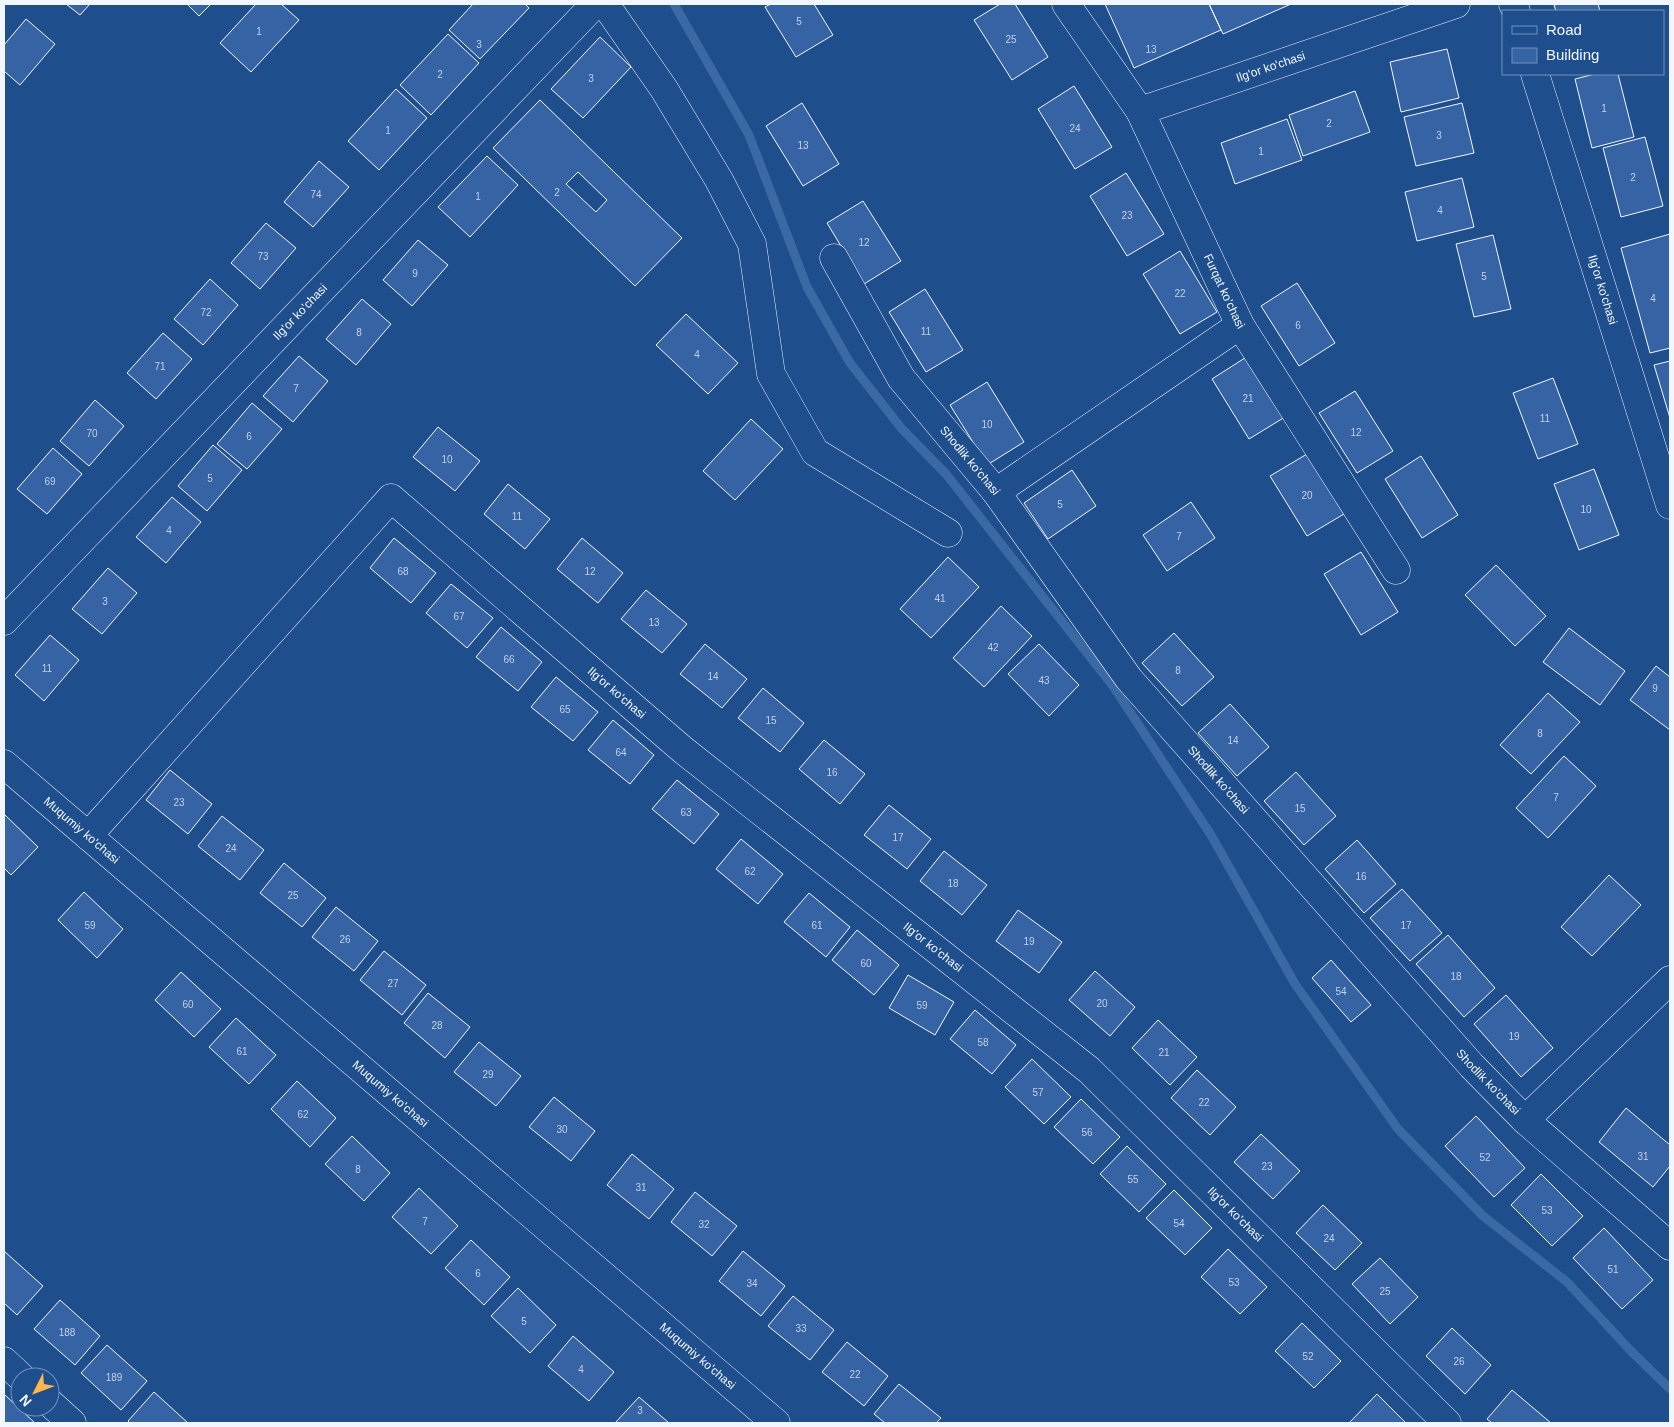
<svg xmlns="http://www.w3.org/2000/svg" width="1674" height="1427" font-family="Helvetica,sans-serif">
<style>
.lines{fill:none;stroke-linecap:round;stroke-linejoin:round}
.stream{stroke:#3b69a3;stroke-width:9}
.building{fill:#3563a3;stroke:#f2f6ff;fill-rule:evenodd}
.minor-casing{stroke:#f2f6ff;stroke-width:29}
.minor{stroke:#1f4e8c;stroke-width:28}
.labels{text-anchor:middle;stroke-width:4;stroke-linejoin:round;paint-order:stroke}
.number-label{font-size:10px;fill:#c3d1e8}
.street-label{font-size:12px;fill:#f2f6ff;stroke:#1f4e8c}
</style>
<rect width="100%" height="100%" fill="#1f4e8c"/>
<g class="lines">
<path class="stream" d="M674,4L749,135L807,287L850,363L902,429L946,474L1113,686L1211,835L1295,984L1398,1129L1483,1216L1567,1282L1631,1351L1670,1389"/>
</g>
<path class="building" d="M66,4H90L80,15Z
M187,4H211L199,16Z
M256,4H281L299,20L251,72L220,43Z
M473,4H525L529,8L480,59L449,30Z
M771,4H814L833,35L796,57L765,7Z
M1000,4H1015L1048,57L1012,80L974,20Z
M1105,4H1209L1221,30L1134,68Z
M1209,4H1291L1223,34Z
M1561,4H1598L1600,11H1556L1554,5Z
M26,19L55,44L20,85L4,71V45Z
M448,34L479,63L431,115L400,85Z
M600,37L631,67L583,118L551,89Z
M1447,49L1459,98L1401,112L1390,62Z
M1595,74H1618L1634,137L1592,148L1575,79Z
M1074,86L1112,147L1075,169L1038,109Z
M396,89L427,118L379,170L348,141Z
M1355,91L1370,132L1303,156L1289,115Z
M540,100L682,238L635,286L493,148ZM578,172L607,200L596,212L566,184Z
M802,103L839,164L803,186L766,126Z
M1462,103L1474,153L1416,166L1404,117Z
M1287,119L1302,160L1235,184L1221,143Z
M1645,137L1663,206L1621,217L1603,148Z
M487,156L518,185L470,237L438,207Z
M319,161L349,187L313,227L284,202Z
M1126,173L1164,234L1127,256L1090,196Z
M1462,178L1474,227L1417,241L1405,192Z
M863,201L901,261L864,284L827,223Z
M266,223L296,248L260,289L231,263Z
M1670,234V348L1650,353L1621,248Z
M1493,235L1511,309L1474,317L1456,244Z
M418,240L448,265L412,306L383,280Z
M1180,251L1217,312L1180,334L1143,274Z
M210,279L238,305L203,345L174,319Z
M1297,283L1335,343L1299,366L1261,306Z
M925,289L963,350L926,372L889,312Z
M362,299L391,324L356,365L326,339Z
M686,314L738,363L708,394L656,345Z
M163,333L192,359L156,399L127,373Z
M299,356L328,381L293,422L263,396Z
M1248,356L1285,417L1249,439L1212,379Z
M1670,361V418L1654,365Z
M1553,378L1578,444L1538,459L1513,393Z
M987,382L1024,442L987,465L950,405Z
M1355,391L1393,451L1357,473L1319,413Z
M95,400L124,426L89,466L60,441Z
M252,403L282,429L247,469L217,444Z
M751,419L783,449L735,500L703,471Z
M438,427L480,461L455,491L413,457Z
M213,445L242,470L207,511L178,486Z
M53,448L82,474L47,514L17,489Z
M1307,454L1344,514L1307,536L1270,476Z
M1421,456L1458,515L1422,538L1385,479Z
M1594,469L1619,535L1579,550L1554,484Z
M1072,470L1096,506L1048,539L1024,503Z
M508,484L550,519L525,549L484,514Z
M172,497L201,522L166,563L136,537Z
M1191,502L1215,538L1167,571L1143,535Z
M394,538L436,573L411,603L370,568Z
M582,538L623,573L598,603L557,569Z
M1361,552L1398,612L1361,635L1324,574Z
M948,557L979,587L931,638L900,609Z
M1496,565L1546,616L1515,646L1465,595Z
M108,568L137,593L102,634L72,609Z
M451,584L493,618L467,648L426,613Z
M646,590L687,624L662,653L621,619Z
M1001,606L1032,636L984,687L953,658Z
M501,627L542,662L518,691L476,657Z
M1569,628L1625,671L1600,705L1543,662Z
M1174,633L1214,677L1182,706L1142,663Z
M50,635L79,660L44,701L15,675Z
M705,644L747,679L722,708L680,674Z
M1039,644L1079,685L1049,716L1008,674Z
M1656,666L1670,677V730L1630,700Z
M556,677L598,712L573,741L531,707Z
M763,688L804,723L780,752L738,718Z
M1548,693L1580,722L1531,774L1500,745Z
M1230,704L1269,747L1237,776L1198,733Z
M613,720L654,755L630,784L588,750Z
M824,740L865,774L840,804L799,769Z
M1564,756L1596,786L1548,838L1516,808Z
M170,770L212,804L188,834L146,800Z
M1296,772L1336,816L1304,845L1264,801Z
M677,780L719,814L694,844L652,809Z
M889,805L931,839L907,869L864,835Z
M4,814L38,847L11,875L4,868Z
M222,816L264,850L240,880L198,846Z
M741,839L783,874L758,904L716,869Z
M1357,840L1396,884L1364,913L1325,869Z
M944,851L987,885L962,915L920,881Z
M284,863L326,898L302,927L260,893Z
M1609,875L1641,905L1592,956L1561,927Z
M1402,889L1442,933L1410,961L1370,918Z
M84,892L123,929L97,958L58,920Z
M809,893L850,927L826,957L784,922Z
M336,907L378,941L354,971L312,937Z
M1018,910L1062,942L1039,973L996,941Z
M857,930L899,965L874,995L832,960Z
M1448,935L1495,988L1464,1017L1416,964Z
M384,951L426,985L402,1015L360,980Z
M1331,960L1371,1005L1351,1022L1312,978Z
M1095,971L1135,1007L1110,1036L1069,1000Z
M181,972L221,1009L194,1037L155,1000Z
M908,975L954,1002L935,1035L889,1008Z
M428,993L470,1027L445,1058L404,1023Z
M1506,995L1553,1048L1521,1077L1474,1024Z
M975,1010L1016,1045L992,1074L950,1039Z
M236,1018L276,1055L249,1084L209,1047Z
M1158,1020L1197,1057L1170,1085L1132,1048Z
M479,1042L521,1076L496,1106L454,1072Z
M1032,1059L1071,1097L1044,1124L1005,1087Z
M1197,1070L1236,1107L1210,1135L1171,1098Z
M297,1081L336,1118L310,1147L271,1109Z
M554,1097L595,1131L571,1161L529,1127Z
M1081,1099L1120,1137L1093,1164L1054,1127Z
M1626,1108L1670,1145V1166L1653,1187L1599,1142Z
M1476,1116L1525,1168L1494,1197L1445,1146Z
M1261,1134L1300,1171L1273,1199L1234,1162Z
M352,1136L390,1173L364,1201L325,1164Z
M1127,1146L1166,1184L1139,1212L1100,1174Z
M632,1154L674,1189L649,1219L607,1185Z
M1541,1174L1583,1216L1552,1246L1511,1205Z
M419,1188L458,1226L431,1254L392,1217Z
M1174,1190L1212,1228L1185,1255L1146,1218Z
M695,1192L737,1226L712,1256L671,1222Z
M1323,1205L1362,1243L1335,1270L1296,1233Z
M1604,1228L1653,1280L1622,1309L1573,1258Z
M471,1240L510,1277L484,1305L445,1268Z
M1228,1249L1267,1287L1240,1314L1201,1277Z
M4,1251L43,1286L17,1315L4,1303Z
M743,1251L785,1286L761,1316L719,1281Z
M1380,1258L1418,1297L1390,1324L1352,1284Z
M518,1288L556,1325L530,1353L491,1316Z
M793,1296L834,1330L810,1360L768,1326Z
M60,1300L100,1336L75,1365L34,1329Z
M1302,1323L1341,1361L1314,1388L1275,1351Z
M1452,1328L1491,1365L1465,1394L1426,1356Z
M573,1336L614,1372L589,1401L548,1366Z
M847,1342L888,1376L864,1406L822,1372Z
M107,1345L147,1381L121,1410L81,1373Z
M899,1384L941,1418L936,1423H885L874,1414Z
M1512,1390L1551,1423H1492L1487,1419Z
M154,1392L188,1423H130L128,1421Z
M4,1394L35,1423H4Z
M1377,1394L1406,1423H1352L1350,1422Z
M639,1397L669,1423H615Z"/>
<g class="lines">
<g class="minor-casing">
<g id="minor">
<path d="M605,4L664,89L719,180L752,244L771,374L815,452L948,533"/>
<path id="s1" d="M1066,4L1140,111L1240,325L1396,570"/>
<path d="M1513,4L1516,11"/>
<path id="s2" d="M1535,74L1670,505"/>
<path id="s3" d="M1140,111L1456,4"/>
<path id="s4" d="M834,258L901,378L996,492L1129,679L1472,1066L1525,1120L1670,1246"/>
<path d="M996,492L1240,325"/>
<path id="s5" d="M4,621L595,4"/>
<path id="s6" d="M4,764L776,1423"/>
<path id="s7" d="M88,836L391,498L683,750L1089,1070L1447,1423"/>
<path d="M1525,1120L1670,980"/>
<path d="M4,1361L21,1377"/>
<path d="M50,1403L72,1423"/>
</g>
</g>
<use href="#minor" class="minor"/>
</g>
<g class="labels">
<g class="number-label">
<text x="799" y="25">5</text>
<text x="259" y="35">1</text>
<text x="1011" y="43">25</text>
<text x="479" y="48">3</text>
<text x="1151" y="53">13</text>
<text x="440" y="78">2</text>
<text x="591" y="82">3</text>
<text x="1604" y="112">1</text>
<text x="1329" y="127">2</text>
<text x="1075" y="132">24</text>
<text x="388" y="134">1</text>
<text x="1439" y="139">3</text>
<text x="803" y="149">13</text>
<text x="1261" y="155">1</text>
<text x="1633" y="181">2</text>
<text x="557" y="196">2</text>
<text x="316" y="198">74</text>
<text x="478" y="200">1</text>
<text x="1440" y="214">4</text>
<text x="1127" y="219">23</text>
<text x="864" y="246">12</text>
<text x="263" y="260">73</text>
<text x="415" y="277">9</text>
<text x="1484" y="280">5</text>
<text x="1180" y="297">22</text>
<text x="1653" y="302">4</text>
<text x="206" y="316">72</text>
<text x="1298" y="329">6</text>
<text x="926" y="335">11</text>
<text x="359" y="336">8</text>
<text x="697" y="358">4</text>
<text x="160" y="370">71</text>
<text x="296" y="392">7</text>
<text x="1248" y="402">21</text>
<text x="1545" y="422">11</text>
<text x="987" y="428">10</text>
<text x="1356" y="436">12</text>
<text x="92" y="437">70</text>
<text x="249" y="440">6</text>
<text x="447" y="463">10</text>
<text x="210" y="482">5</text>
<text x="50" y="485">69</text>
<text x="1307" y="499">20</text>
<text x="1060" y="508">5</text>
<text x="1586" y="513">10</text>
<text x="517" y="520">11</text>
<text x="169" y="534">4</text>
<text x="1179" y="540">7</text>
<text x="403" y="575">68</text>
<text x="590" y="575">12</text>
<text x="940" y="602">41</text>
<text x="105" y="605">3</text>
<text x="459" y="620">67</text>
<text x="654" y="626">13</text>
<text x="993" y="651">42</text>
<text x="509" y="663">66</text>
<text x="47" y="672">11</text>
<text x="1178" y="674">8</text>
<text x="713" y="680">14</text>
<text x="1044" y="684">43</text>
<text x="1655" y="692">9</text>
<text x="565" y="713">65</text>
<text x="771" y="724">15</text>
<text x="1540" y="737">8</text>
<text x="1233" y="744">14</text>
<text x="621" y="756">64</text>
<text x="832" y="776">16</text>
<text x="1556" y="801">7</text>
<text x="179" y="806">23</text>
<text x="1300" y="812">15</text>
<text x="686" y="816">63</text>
<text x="898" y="841">17</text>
<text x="231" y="852">24</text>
<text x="750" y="875">62</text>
<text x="1361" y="880">16</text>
<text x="953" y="887">18</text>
<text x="293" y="899">25</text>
<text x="90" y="929">59</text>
<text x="817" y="929">61</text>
<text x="1406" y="929">17</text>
<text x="345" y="943">26</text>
<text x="1029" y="945">19</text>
<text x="866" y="967">60</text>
<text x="1456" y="980">18</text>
<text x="393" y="987">27</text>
<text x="1341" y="995">54</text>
<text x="1102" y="1007">20</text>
<text x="188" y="1008">60</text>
<text x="922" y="1009">59</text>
<text x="437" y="1029">28</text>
<text x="1514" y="1040">19</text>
<text x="983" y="1046">58</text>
<text x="242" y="1055">61</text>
<text x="1164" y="1056">21</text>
<text x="488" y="1078">29</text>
<text x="1038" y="1096">57</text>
<text x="1204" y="1106">22</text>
<text x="303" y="1118">62</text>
<text x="562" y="1133">30</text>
<text x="1087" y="1136">56</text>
<text x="1643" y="1160">31</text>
<text x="1485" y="1161">52</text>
<text x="1267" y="1170">23</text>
<text x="358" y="1173">8</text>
<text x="1133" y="1183">55</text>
<text x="641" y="1191">31</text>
<text x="1547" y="1214">53</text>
<text x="425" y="1225">7</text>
<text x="1179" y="1227">54</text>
<text x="704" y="1228">32</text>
<text x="1329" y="1242">24</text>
<text x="1613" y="1273">51</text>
<text x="478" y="1277">6</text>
<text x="1234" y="1286">53</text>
<text x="752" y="1287">34</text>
<text x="1385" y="1295">25</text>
<text x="524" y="1325">5</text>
<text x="801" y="1332">33</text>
<text x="67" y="1336">188</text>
<text x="1308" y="1360">52</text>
<text x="1459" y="1365">26</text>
<text x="581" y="1373">4</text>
<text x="855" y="1378">22</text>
<text x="114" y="1381">189</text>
<text x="640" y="1414">3</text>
</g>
<g class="street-label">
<text dy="4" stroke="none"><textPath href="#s3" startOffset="138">Ilg'or ko'chasi</textPath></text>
<text dy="4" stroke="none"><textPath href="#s1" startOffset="329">Furqat ko'chasi</textPath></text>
<text dy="4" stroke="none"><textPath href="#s2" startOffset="226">Ilg'or ko'chasi</textPath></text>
<text dy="4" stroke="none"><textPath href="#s5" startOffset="428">Ilg'or ko'chasi</textPath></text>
<text dy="4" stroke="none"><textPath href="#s4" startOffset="245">Shodlik ko'chasi</textPath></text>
<text dy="4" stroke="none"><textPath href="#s7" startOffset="752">Ilg'or ko'chasi</textPath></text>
<text dy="4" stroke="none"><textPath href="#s4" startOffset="650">Shodlik ko'chasi</textPath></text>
<text dy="4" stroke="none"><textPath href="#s6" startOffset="102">Muqumiy ko'chasi</textPath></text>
<text dy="4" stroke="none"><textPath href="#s7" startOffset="1158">Ilg'or ko'chasi</textPath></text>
<text dy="4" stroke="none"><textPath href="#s4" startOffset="1055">Shodlik ko'chasi</textPath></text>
<text dy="4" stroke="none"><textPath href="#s6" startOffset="508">Muqumiy ko'chasi</textPath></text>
<text dy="4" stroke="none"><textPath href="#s7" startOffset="1562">Ilg'or ko'chasi</textPath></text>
<text dy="4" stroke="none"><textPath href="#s6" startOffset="912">Muqumiy ko'chasi</textPath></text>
</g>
</g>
<rect width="1674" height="1427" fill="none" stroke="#f2f6ff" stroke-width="10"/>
<rect x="1502" y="10" width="162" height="65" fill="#1f4e8c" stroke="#7391ba"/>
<rect x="1512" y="26" width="25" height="8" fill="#1f4e8c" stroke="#7391ba"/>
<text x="1546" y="35" font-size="15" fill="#f2f6ff">Road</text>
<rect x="1512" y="48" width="25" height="15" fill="#3563a3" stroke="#7391ba"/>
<text x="1546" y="60" font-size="15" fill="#f2f6ff">Building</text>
<g transform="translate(35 1392) rotate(228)"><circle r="24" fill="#1f4e8c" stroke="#7391ba"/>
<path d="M0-4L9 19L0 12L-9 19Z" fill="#ffb74d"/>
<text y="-8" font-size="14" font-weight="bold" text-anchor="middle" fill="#f2f6ff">N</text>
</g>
</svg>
